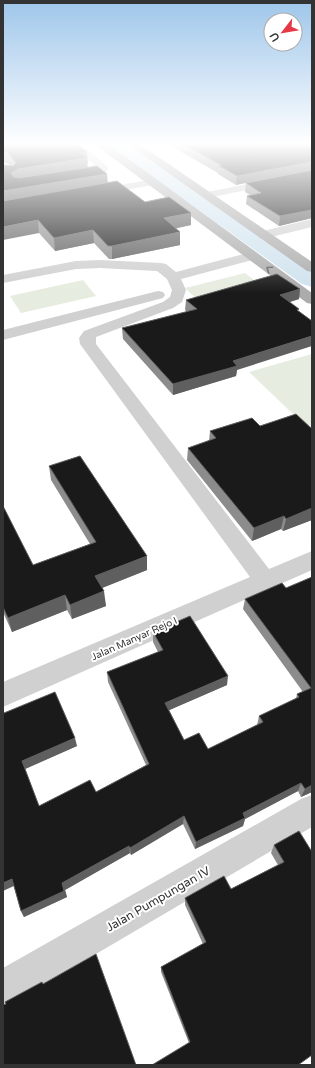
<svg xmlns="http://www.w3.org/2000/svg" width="315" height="1068" font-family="'Varela Round',sans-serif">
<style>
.green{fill:#e6ecdf}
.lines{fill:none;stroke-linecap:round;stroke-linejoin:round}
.river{fill:#cfe2ee;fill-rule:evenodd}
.minor{fill:#d0d0d0;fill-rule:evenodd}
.major{fill:#ababab;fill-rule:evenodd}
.wall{fill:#8c8c8c}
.shaded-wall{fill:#5f5f5f}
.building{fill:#1a1a1a;stroke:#5f5f5f}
.oneway{stroke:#636363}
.labels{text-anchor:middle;stroke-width:4;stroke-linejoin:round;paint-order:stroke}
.street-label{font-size:10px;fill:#333;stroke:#fff}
.near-street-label{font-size:12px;fill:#333;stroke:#fff}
</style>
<rect width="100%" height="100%" fill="#fff"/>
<path class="green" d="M245,273L263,287L201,303L185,288Z
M83,280L96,296L21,313L10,296Z
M312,354V432L249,372Z"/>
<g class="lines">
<path class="river" d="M108,143H132L312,265V287L302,284L111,147Z"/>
<path class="minor" d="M69,143H80L109,168L103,175L75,180L71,179L70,177L71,175L96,170L98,168Z
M312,171V177L207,198L203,197L201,195L203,193L207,192Z
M154,179L159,182L158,184L97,195L93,194L91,192L93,190L97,189Z
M312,219V227L263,239L259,238L257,235L259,232Z
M251,252L256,253L258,256L256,259L181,279L186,290L182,302L173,308L96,337V344L269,569L312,551V570L3,707V682L250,577L80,344L79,338L84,331L163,302L170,297L172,290L167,279L157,271L100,268L76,269L3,283V275L76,261L100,260L161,263L166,264L176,272Z
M158,291L163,292L165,295L163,298L3,340V330Z
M312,795V827L16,1001L3,1006V968L301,799Z"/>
<path class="major" d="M93,143H105L133,162L312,293V304L307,303Z
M126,143H138L312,262V272L307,271Z"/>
</g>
<path class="wall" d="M3,143L88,163L87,164L88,167L108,183L145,202L191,213V225L176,228L180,245L112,259H109L94,243L55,251L39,233L4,165L10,166L9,164L3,162Z
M166,143H312L236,185L218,174V173Z
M312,170V218L279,226L246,204L247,196L250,195L245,192L246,183Z
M300,289L299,299L289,302L237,370L236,376L173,395L123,339L122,328L187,312L185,310L186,300Z
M260,426L312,429V520L283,531L281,529L252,541L187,460L188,448L209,441L210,431Z
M49,466L147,570L102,588L106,606L72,619L67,610L12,632L3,612V506L33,565L90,544L51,480Z
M312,577V792L301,797L298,791L245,819L243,826L195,849L183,824L131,855L130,853L65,890L67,897L24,917L21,911L14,886L4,713L77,746L25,769L39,806L96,792L146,765L108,682L107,672L158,652L153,642V632L227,685L169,710L184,740L208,749L257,725L259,716L296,699L297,694L303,692L243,609L245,599L286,588Z
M299,831L298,1065L189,1043L161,972V967L203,944L185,905V898L231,889L278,865L271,853L274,845Z"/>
<path class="shaded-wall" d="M87,152L88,163L87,164L88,169L13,185L11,173L18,169L81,153Z
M312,162V170L236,185L237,176Z
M107,174L108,185L3,203V191Z
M312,210V218L279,226L280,216Z
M191,213V225L164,231V218Z
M38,220L39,233L3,240V227Z
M93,230L94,243L55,251L54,238Z
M180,232V245L112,259V246Z
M300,289L299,299L278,306L280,295Z
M312,336V346L237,370L236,376L173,395V384L233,361Z
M312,508V520L283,531L286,519Z
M284,516L281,529L252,541L254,528Z
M147,556V570L97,590L95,576Z
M104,591L106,606L72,619L70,605Z
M65,595L67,610L12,632L8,618Z
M228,676L227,685L165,712V703Z
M75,738L77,746L25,769L22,761Z
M301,783L298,791L245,819L243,826L195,849L196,842L243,813Z
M312,785V792L301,797L305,789Z
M184,816L183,824L131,855L130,848Z
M129,846L130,853L65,890L67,897L24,917L21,911L62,883Z
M12,879L16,885L3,891V883Z"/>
<path class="building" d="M3,143H76L87,152L81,153L87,158L18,169L11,173L14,177L19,178L97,166L107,174L3,191V164L4,165L13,166L16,163L8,153L3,151Z
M180,143H312V162L237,176L219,166L221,165Z
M312,170V210L280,216L247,196L261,193L246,183Z
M117,181L145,202L169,197L191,213L164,218L180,232L112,246H108L93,230L54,238L38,220L3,227V201Z
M277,274L300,289L280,295L299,309L297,310L312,321V336L233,361L237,366L173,384L122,328L197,309L186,300Z
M296,414L312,429V508L286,519L284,516L254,528L188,448L216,438L210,431L252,418L260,426Z
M80,456L147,556L95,576L104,591L70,605L65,595L8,618L3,607V506L33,565L96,542L49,466Z
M312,577V785L305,789L301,783L243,813L245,818L196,842L184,816L130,848L129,846L62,883L64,891L21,911L12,879L3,883V711L4,713L55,692L75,738L22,761L39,806L90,780L96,792L149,764L107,672L163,650L153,632L190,616L228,676L165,703L184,740L199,733L208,749L263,722L259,716L299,697L297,694L311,688L245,599L282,583L286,588Z
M299,831L312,852V1055L298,1065H152L190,1042L161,967L206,942L185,898L224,876L231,889L284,862L274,845Z
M96,954L136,1065H3V1005L6,1004L5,1002L42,982L43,984Z"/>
<defs><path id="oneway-chevron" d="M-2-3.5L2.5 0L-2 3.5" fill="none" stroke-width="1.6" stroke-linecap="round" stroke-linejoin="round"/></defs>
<use class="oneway" href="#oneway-chevron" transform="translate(269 269) rotate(-145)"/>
<linearGradient id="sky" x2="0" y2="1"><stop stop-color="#9ec6ea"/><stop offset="0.49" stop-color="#fff"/><stop offset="1" stop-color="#fff" stop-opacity="0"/></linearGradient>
<rect width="315" height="293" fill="url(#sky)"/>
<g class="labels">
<g class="street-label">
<text transform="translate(134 638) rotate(-24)" y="4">Jalan Manyar Rejo I</text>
</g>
<g class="near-street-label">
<text transform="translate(158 899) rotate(-30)" y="4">Jalan Pumpungan IV</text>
</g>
</g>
<rect width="315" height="1068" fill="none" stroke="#333333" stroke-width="8"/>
<g transform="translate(283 32) rotate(239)"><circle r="19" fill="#ffffff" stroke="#adadad"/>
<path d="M0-3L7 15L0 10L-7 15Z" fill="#e63946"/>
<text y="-6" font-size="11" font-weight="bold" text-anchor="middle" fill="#333333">U</text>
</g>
</svg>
